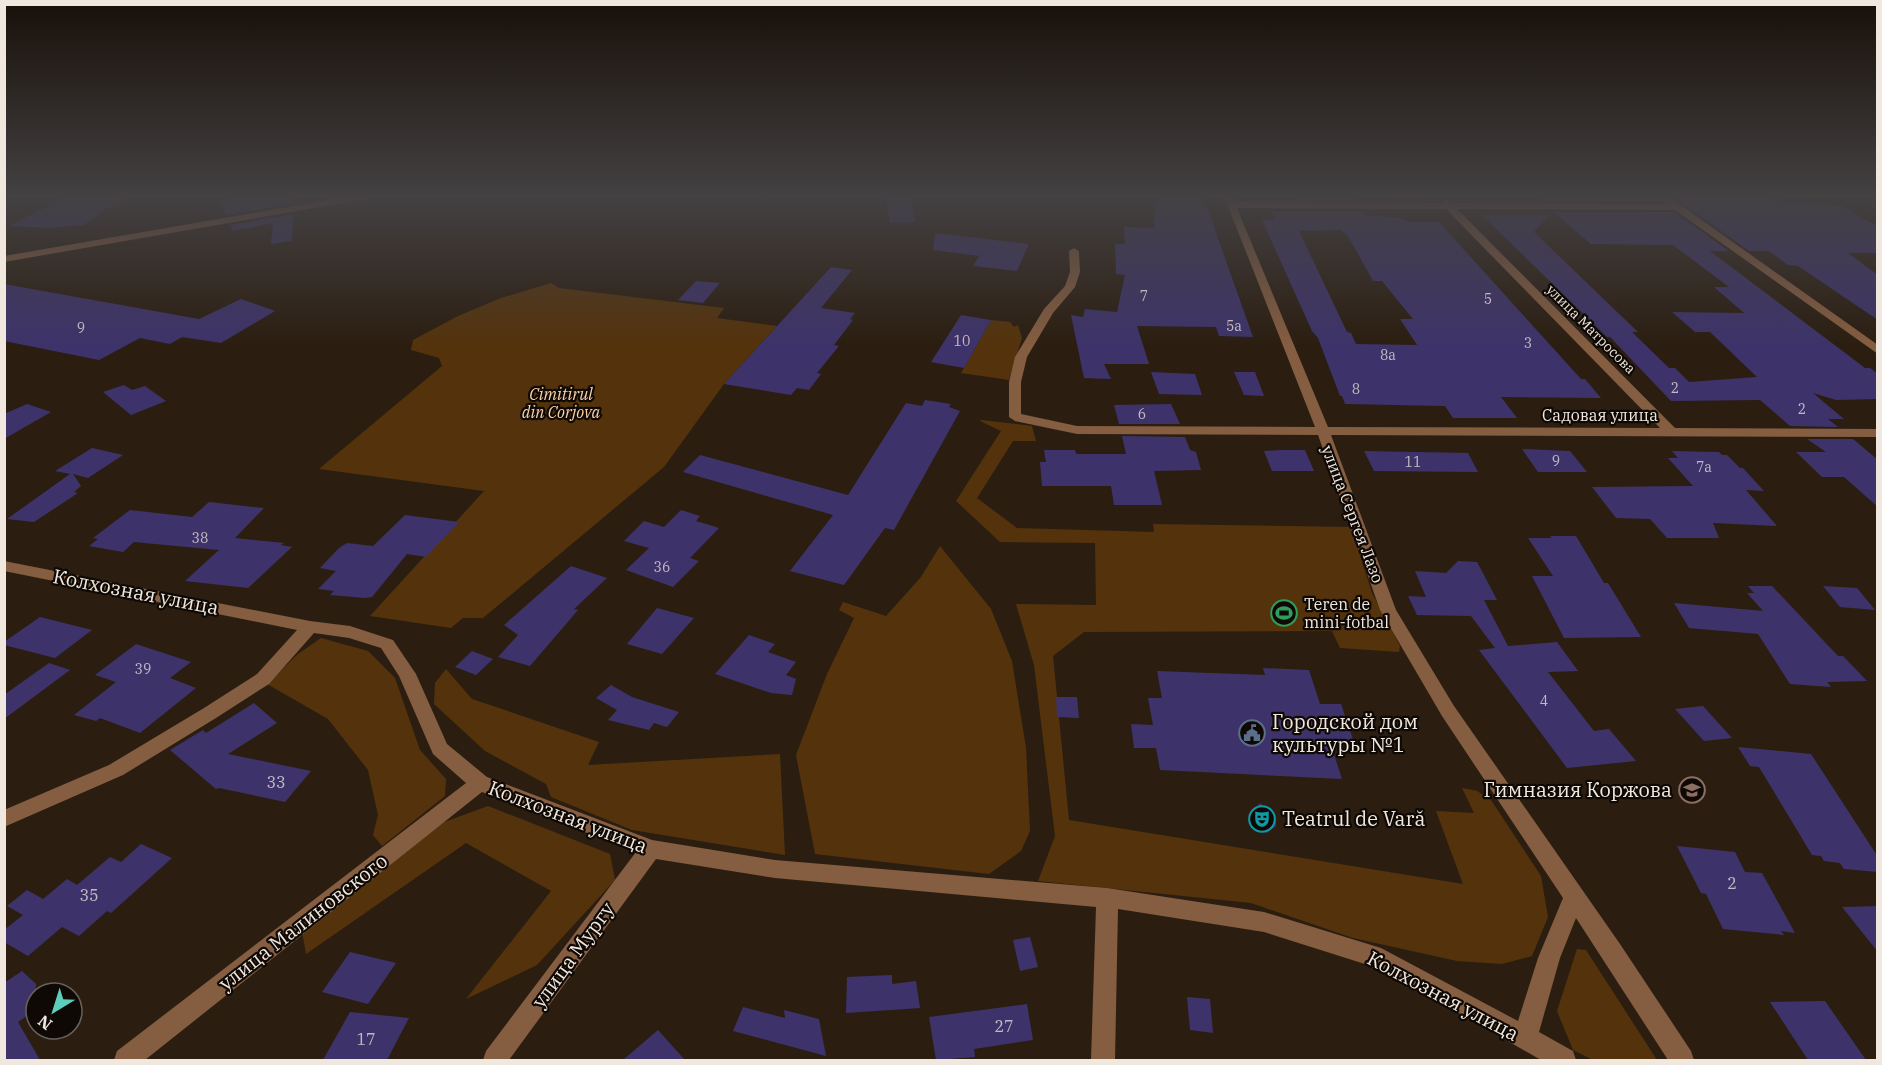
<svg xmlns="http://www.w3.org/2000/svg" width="1882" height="1065" font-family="'IBM Plex Serif',serif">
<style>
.green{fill:#54330c}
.building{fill:#3d336a;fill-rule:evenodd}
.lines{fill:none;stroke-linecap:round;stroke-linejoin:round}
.minor{fill:#855d40;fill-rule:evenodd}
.labels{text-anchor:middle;stroke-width:4.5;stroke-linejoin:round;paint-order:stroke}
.number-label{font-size:14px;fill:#c3bac1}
.far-street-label{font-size:14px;fill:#f0e7de;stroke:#0f0905}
.park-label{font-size:16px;font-style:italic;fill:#fcd2a8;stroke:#0f0905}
.street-label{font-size:16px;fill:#f0e7de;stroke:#0f0905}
.poi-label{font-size:16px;fill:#f0e7de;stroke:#0f0905;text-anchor:start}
.near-number-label{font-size:16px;fill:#c3bac1}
.near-street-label{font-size:20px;fill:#f0e7de;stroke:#0f0905}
.near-poi-label{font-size:20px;fill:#f0e7de;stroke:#0f0905;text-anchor:start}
</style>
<rect width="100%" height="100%" fill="#2b1e11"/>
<path class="green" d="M1670,196H1766L1813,226L1710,223Z
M551,283L559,288L724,308L717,318L777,326L724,384L664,467L483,618H463L451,628L370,616L484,491L319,469L442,366L439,358L411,350L413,340L458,316L501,298Z
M991,320L1010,322L1014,327L1018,325L1022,338L1009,380L961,373Z
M981,420L1032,426L1036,441H1013L977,498L1017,528L1154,532L1153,524L1351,527L1372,593L1400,646L1399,652L1340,648L1332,631L1084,632L1053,656L1069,820L1463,884L1436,811L1474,813L1462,788L1477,791L1491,800L1541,876L1548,917L1532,956L1502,964L1457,961L1353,938L1251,903L1038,881L1055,836L1034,665L1016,604L1096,605L1095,543L1000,542L956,501L1001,431L980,421Z
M940,546L991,609L1012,661L1026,748L1030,831L1021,851L989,874L815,854L796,755L827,674L854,618L839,610L843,602L886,616L921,577Z
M321,638L368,651L395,678L420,750L446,779L445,796L382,846L373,835L378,815L368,770L328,719L267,684L298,654Z
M446,669L472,699L599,742L588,765L780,754L785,855L632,830L551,797L546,784L485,751L434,704L435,683Z
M488,806L610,854L615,880L537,965L466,999L551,891L466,843L306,954L302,932L439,824Z
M1577,949L1586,950L1657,1060H1593L1573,1050L1557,1011Z"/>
<path class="building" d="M68,196H125L84,225L48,228L9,226Z
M252,196H293V204L226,215L219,201Z
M885,196H910L915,222L890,223Z
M1160,196H1203L1253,337L1219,336L1216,327L1137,326L1149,364H1104L1111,379L1084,378L1071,315L1083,317L1085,309L1117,312L1125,275L1116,274L1115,244H1125L1124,227L1154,228L1155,200H1160Z
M1295,196H1351L1355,200H1298Z
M1535,196L1630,197L1633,199H1657L1661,202L1541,201Z
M1676,199L1840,205L1878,227V253H1848L1878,275V320L1798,266L1788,265L1769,251H1749Z
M1271,211H1363L1367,216L1396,217L1410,222H1439L1581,379H1585L1601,398L1501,397L1517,418H1453L1445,406L1345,404L1342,396H1340L1318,338L1312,331L1262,220L1276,219ZM1341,230L1348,236L1373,281H1382L1413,319H1400L1417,345L1356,344L1351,333L1347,332L1299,231Z
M1554,212H1674L1729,251H1710L1865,368H1870L1878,374V399L1836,400L1813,393L1844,419H1828L1838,427L1790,426L1760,400L1671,401L1610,337H1607L1482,215H1549L1534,232L1638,332H1632L1669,368H1675L1689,382L1757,377L1710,332H1695L1672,312L1744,313L1714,287H1729L1673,245L1591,244Z
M293,214L292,241L271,244L273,223L233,231L230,225Z
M935,233L1029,244L1017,271L973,266L979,256L933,250Z
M831,267L852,270L821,308L855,313L850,319L853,320L834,345L839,346L817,373L821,374L809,390L797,388L791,395L724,384Z
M696,281L720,283L703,303L678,300Z
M4,284L199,319L241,299L275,311L221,343L182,337L170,344L140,338L99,360L4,341Z
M961,315L991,320L964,368L931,362Z
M1151,372L1195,374L1202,395L1159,394Z
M1234,372H1255L1264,396L1244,395Z
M124,385L132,390L145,386L166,401L131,415L103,392Z
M925,400L951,404L949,407L960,411L894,530L885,528L844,585L790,571L833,515L683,472L700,455L848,495L906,403L922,406Z
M27,404L51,412L4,439V414Z
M1171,404L1180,424H1119L1114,405Z
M1122,436L1185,437L1190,450L1196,452L1201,470L1154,471L1162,505H1114L1111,486H1042L1040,462H1046L1044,450H1075L1076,454H1126Z
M1807,439H1853L1878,460V507L1844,477H1822L1796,452H1826Z
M92,448L123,455L88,478L73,474L81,486L74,492L78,493L34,522L7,519L70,474L55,471Z
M1522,449L1570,451L1587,472H1538Z
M1281,450H1305L1314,471H1272L1264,451Z
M1364,451L1468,453L1478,472L1374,471Z
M1672,451L1719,452L1722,455H1727L1740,468H1743L1764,491L1746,490L1777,526L1713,523L1719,538H1667L1650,519L1616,518L1592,487L1693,486L1668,458H1678Z
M209,502L264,508L235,538L284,543L281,545L292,547L248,588L185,581L219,550L134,542L123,552L89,546L98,539L93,538L130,510L192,517Z
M681,510L700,516L696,521L719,528L690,558L699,561L673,587L626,570L649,548L624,541L644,521L664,527Z
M405,515L459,522L426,557L407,554L372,597L365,598L330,595L334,591L318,589L336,571L320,568L339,548L347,543L373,546Z
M1550,536H1576L1604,583H1608L1641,637L1564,638L1532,576H1553L1528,538H1552Z
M1458,561L1477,562L1484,575L1497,600H1484L1508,646L1557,642L1578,671L1548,672L1594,731L1609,729L1636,761L1567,768L1479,650L1495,648L1471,616L1417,615L1408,596L1426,597L1415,571L1446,573Z
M571,566L607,578L574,609L578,610L530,666L498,657L518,635L504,625Z
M1748,586H1772L1838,656H1843L1867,681L1827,682L1831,687L1790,684L1758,634L1689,628L1674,603L1763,611L1747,593H1754Z
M1823,586L1857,588L1875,610L1840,607Z
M657,608L694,618L662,654L627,644Z
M40,617L92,630L55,658L4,645V642Z
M749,635L775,644L768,652L796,662L786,675L796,679L792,695L771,693L715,674Z
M136,644L191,662L170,678L196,688L140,733L100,718L96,721L74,715L116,682L95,675Z
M472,651L493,659L476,675L455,667Z
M49,663L70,670L4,719V695Z
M1263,668L1309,670L1320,704H1341L1354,742H1330L1342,779L1160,770L1156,748H1134L1131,724L1153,725L1148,698H1162L1157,671L1265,675Z
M611,685L632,697L679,712L667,727L654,723L649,730L608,720L617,710L596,698Z
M1056,697H1077L1079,718L1057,717Z
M254,703L277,723L228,754L311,771L285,802L219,788L216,789L170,750L203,730L206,733Z
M1703,706L1732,738L1704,741L1675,709Z
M1738,747L1811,754L1878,857V872L1844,869L1840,863L1824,861L1821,856L1812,855L1759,767L1750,766Z
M1260,803L1276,817V826L1267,833L1256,829L1249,821V814Z
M141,844L172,858L111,913L107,911L79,936L62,927L28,956L4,942V930L23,915L7,906L27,890L43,899L67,879L77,885L110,857L121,862Z
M1677,846L1735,852L1745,872L1762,873L1795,933L1781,931L1784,935L1723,929L1706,894L1701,893Z
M1878,906V952L1842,907Z
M1030,937L1038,967L1020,971L1013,940Z
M350,952L396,963L368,1004L322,992Z
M22,971L36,984V1010L18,1022L40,1060H4V983Z
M892,975V984L916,981L920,1008L846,1013L847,977Z
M1187,997L1210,999L1213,1033L1190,1030Z
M1825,1001L1866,1060H1808L1770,1002Z
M1027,1004L1033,1040L974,1049L975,1057L936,1060L929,1017Z
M743,1007L785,1018L784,1010L819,1019L826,1056L733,1031Z
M350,1012L409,1018L387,1060H323Z
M658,1030L685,1060H623Z"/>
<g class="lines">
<path class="minor" d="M4,196H10L4,199Z
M351,196H371L366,199L4,262V256Z
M1224,196H1232L1235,202L1442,203L1446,200L1451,203L1667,204L1657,196H1668L1878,345V354L1675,210L1457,209L1675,428L1878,429V437L1331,435L1396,610L1454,706L1620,944L1691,1051L1694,1060H1668L1576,918L1560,958L1539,1032L1573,1051L1576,1060H1541L1445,1005L1368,965L1264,932L1118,909L1115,1060H1091L1096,907L775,878L656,859L509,1060H483L486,1051L636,852L482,792L145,1060H114L117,1051L466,783L433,754L399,676L381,648L349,638L314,633L269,684L216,718L123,775L4,827V810L109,765L204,708L257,674L297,630L4,571V561L310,621L350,626L393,640L416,674L447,744L487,777L652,840L775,860L1107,888L1264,912L1381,948L1518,1021L1538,958L1563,898L1442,716L1380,610L1318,435L1077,434L1015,421L1009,417V382L1015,357L1044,309L1065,286L1070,272L1069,251L1074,248L1079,251L1080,272L1075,287L1053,313L1027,357L1021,382V414L1077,426L1315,427ZM1237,208L1446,209L1660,428L1328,427Z"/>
</g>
<linearGradient id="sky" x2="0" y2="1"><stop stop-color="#181009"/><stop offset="0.57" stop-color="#444143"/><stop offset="1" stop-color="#444143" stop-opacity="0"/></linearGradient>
<rect width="1882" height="345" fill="url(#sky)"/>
<defs>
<g id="stadium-ring" transform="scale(1.35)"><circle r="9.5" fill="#0f0905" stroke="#2e9e5b" stroke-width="1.5"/><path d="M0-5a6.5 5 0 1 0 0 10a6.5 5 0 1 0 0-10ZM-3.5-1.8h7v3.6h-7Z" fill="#2e9e5b"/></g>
<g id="civic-ring" transform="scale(1.35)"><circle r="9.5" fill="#0f0905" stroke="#5c6f8a" stroke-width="1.5"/><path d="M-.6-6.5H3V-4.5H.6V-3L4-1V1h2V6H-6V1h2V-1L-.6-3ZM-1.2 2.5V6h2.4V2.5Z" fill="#5c6f8a"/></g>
<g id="school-ring" transform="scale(1.35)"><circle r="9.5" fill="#0f0905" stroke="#8d6e63" stroke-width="1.5"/><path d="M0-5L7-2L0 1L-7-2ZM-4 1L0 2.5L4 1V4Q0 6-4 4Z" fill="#8d6e63"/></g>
<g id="theatre-ring" transform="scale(1.35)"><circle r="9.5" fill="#0f0905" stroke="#0f9aa8" stroke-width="1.5"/><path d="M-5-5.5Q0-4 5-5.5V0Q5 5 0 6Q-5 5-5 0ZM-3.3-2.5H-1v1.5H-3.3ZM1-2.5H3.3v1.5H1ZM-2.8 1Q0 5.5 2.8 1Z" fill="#0f9aa8"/></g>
</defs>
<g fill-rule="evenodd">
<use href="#stadium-ring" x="1284" y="613"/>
<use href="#civic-ring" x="1252" y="733"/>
<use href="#school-ring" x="1692" y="790"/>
<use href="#theatre-ring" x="1262" y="819"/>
</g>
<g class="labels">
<g class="number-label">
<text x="1144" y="301">7</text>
<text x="1488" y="304">5</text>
<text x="1234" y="331">5а</text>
<text x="81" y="333">9</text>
<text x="962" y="346">10</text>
<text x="1528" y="348">3</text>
<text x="1388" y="360">8а</text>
<text x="1675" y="393">2</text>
<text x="1356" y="394">8</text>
<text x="1802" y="414">2</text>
<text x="1142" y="419">6</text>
<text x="1556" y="466">9</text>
<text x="1413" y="467">11</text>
<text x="1704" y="472">7а</text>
<text x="200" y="543">38</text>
<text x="662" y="572">36</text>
<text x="143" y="674">39</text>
<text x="1544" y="706">4</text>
</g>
<g class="far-street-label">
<text transform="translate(1591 329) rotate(45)" y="5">улица Матросова</text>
</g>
<g class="park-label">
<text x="561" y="400">Cimitirul<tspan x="561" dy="18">din Corjova</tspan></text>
</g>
<g class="street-label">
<text x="1600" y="421">Садовая улица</text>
<text transform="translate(1353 514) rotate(69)" y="6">улица Сергея Лазо</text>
</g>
<g class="poi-label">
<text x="1304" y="610">Teren de<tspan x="1304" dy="18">mini-fotbal</tspan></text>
</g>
<g class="near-number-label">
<text x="276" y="788">33</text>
<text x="1732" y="889">2</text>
<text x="89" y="901">35</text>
<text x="1004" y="1032">27</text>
<text x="366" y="1045">17</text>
</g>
<g class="near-street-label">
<text transform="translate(136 592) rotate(11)" y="7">Колхозная улица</text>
<text transform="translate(568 817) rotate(21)" y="7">Колхозная улица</text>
<text transform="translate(303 922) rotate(-38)" y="7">улица Малиновского</text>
<text transform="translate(573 955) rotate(-54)" y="7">улица Мургу</text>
<text transform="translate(1443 996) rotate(28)" y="7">Колхозная улица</text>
</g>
<g class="near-poi-label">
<text x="1272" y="729">Городской дом<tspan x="1272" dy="23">культуры №1</tspan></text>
<text x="1672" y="797" text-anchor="end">Гимназия Коржова</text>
<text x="1282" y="826">Teatrul de Vară</text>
</g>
</g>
<rect width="1882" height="1065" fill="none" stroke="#f0e7de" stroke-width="12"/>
<g transform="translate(54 1011) rotate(218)"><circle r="28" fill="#0f0905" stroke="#69625c" stroke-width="1.5"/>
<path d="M0-4.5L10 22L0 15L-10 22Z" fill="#5cceba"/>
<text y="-9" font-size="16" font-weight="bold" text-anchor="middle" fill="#f0e7de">N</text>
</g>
</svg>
